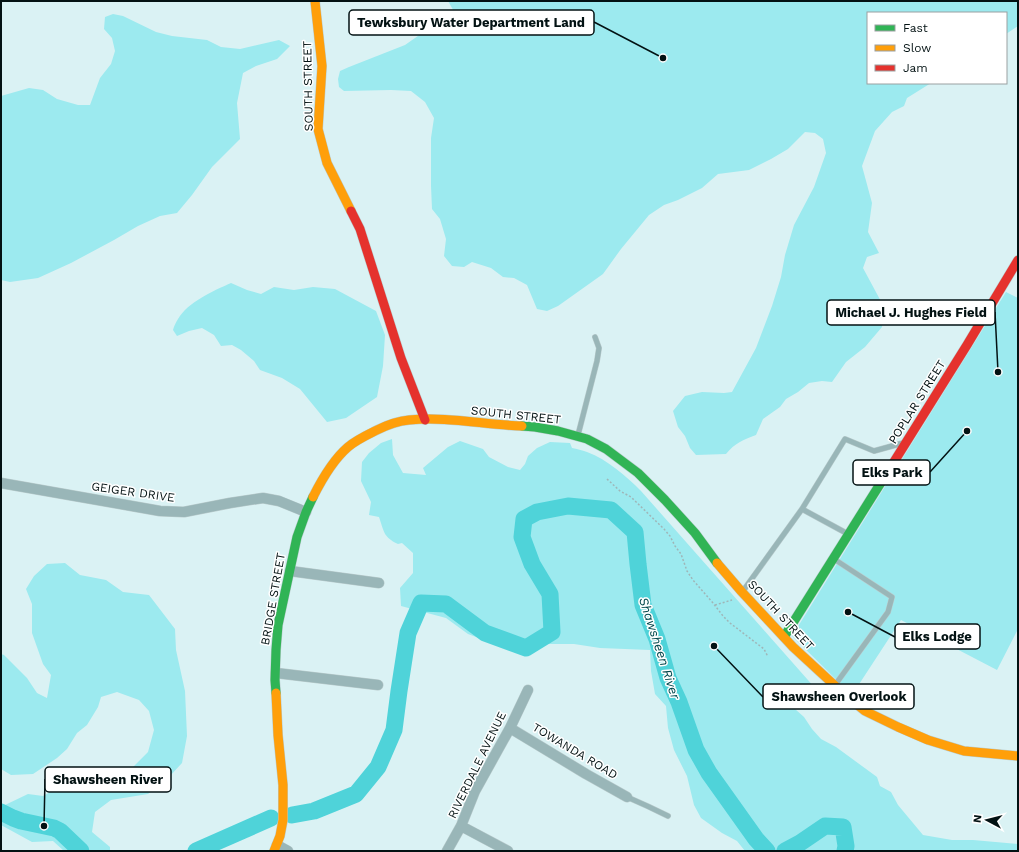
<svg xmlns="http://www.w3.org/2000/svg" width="1019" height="852" font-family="'Work Sans',sans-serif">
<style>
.green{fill:#9ceaef}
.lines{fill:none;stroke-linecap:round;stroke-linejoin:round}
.stream{stroke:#4fd3d9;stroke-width:3}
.river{stroke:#4fd3d9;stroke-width:17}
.lane-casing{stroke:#bacccd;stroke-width:6}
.street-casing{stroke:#bacccd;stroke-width:11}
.fast-casing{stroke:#bacccd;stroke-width:10}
.slow-casing{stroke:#bacccd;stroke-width:10}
.jam-casing{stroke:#bacccd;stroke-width:10}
.path{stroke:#9fb6b8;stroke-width:1.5;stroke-dasharray:2 2;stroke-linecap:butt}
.lane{stroke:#99b6b8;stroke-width:5}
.street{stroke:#99b6b8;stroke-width:10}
.fast{stroke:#30b455;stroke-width:9}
.slow{stroke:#ff9f0a;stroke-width:9}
.jam{stroke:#e5322d;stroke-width:9}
.labels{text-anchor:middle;stroke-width:3;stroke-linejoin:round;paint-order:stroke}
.street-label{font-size:12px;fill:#031213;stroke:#fff}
.water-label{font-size:13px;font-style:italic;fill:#00484c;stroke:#fff}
.leader{fill:none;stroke:#031213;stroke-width:1.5}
.callout-dot{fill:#031213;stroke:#fff;stroke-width:1.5}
.callout{fill:#fff;stroke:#031213;stroke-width:1.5}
.callout-label{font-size:13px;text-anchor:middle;font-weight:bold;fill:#031213}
</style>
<rect width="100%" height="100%" fill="#daf2f4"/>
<path class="green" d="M448,1H1018V26L1006,34V13H868V83H931L907,98L904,106L892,112L875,131L862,166L872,203L868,232L879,253L867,257L863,268L884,307L882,327L865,347L846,362L832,382L822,381L809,383L798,392L786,399L780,407L763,419L756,435C743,440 735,443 726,454L696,455L690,448L685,436L678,427L673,411L685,396L702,392L724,393L732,392L756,348L772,306L781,277L785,255L794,225L814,187L826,153L823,139L815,133L805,132L788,149L771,159L749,170L718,174L702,188L678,200L664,205L649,215L621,249L603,274L558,306L547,311L537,309L527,285L514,278L503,277L491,268L472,262L464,267L452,266L444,256L446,239L440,219L432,209L431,186V138L434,118L425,102L411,91L391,90L344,91L339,87L338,79L340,71L349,67L405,45L425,31L456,21V15Z
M113,14L123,16L156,32L172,36L207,40L221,47L240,49L279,40L290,46L277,59L256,66L243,73L237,103L240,139L212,167L192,195L177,213L160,216L138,226L114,240L71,263L38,278L10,282L1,280V96L29,88L43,90L57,99L78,105H90L100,78L111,64L115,51L112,38L104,29L105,17Z
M231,283L247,290L261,294L274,287L294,290L313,287L335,289L376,311L385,335L383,366L377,397L346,418L327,422L300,389L282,378L260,370L254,361L241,350L232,345L221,346L214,335L202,328L189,331L177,336L173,330C174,326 176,322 178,319C188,302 213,291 231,283Z
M1006,292L1018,298V629L997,670L901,620L852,695L792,636Z
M392,439L393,455L403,473L426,475L423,468L448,447L460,441L483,449L489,457L508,467L520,470L525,464L528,456L537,448L550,442L570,443L572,448C577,449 582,450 587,452C608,460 626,476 641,491L815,688L795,709L804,717L812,729L821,739L836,747L877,777L880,786L891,792L898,805L923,835L952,840H973L1018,844V851H745L737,841L722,833L701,818L694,805L687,776L674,750L668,728L666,706L655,694L651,671L650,650L600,648L574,644H547L511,650L468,634L446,618L401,606L400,588L413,573V553L402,543L398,544C383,537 384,531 379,517L369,515L371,502L361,481L362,462L369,453L381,443Z
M65,563L80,575L106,580L123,592L149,595L175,629L176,650L185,691L187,736L182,763L169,777L148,794L111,800L95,812L92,832L110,847V851H64L53,841L32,842L1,825V803L5,805L28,794L43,796L58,788L80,791L96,787L114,775L133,767L148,752L154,730L149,711L139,700L117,692L101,697L98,707L87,725L77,733L67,749L57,758L33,774L11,775L1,769V654L4,655L27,678L37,693L47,698L51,675L43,664L32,633V604L26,589L34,576L47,564Z"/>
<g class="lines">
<path class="stream" d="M74,851L75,845"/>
<path class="river" d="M1,812L13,818L21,821L54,828L60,831L81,851
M292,815L314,811L356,794L378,767L394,730L399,691L408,633L421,603L446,604L485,633L526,648L552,632L550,594L532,564L522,537L524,519L537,512L568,506L611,510L635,532L638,564L643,605L657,639L668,678L679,702L696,750L709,773L756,839L767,851
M196,851L271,818
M785,851L800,843L825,826L843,827L846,846L845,851"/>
<g class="lane-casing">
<path id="lane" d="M578,435L597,361L599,348L595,337
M802,509L845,439L874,451L903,443
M834,559L892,597L888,612L835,685
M743,591L802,509L848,534
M627,797C641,803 654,809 668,816"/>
</g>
<g class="street-casing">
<path id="street" d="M1,483L160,511L184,512L230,503L263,498L279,501L306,512
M290,571L379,583
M276,673L378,685
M510,728L586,774L627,797
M461,826L508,851
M277,845L288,851
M447,851L461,826L475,791L510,728L528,690"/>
</g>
<g class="fast-casing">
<path id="fast" d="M522,426L535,427L558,431L587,439L606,449L638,473L665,500L695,533L717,563
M784,637L887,473
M276,693L275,680L276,650L278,625L297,537L306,512L313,497"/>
</g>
<g class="slow-casing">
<path id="slow" d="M315,1L322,66L318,129L327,163L351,211
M313,497C321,481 334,459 348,447C356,440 367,435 377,430C387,425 398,421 409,420C447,416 485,425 522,426
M717,563L741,591L793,647L844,694L865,711L898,727L928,740L964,751L1018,756
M274,851L280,836L283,820V785L278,735L276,693"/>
</g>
<g class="jam-casing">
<path id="jam" d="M351,211L360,229L401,358L425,420
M887,473L967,345L1018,260"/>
</g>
<path class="path" d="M607,479L620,491L631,497L664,529L670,536L675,546L681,554L687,571L693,580L713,603L723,616L730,623L764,649L768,657
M715,605L732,600"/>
<use href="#lane" class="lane"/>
<use href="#street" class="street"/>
<use href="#fast" class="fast"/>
<use href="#slow" class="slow"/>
<use href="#jam" class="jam"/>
</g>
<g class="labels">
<g class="street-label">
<text transform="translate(308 86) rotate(-91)" y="4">SOUTH STREET</text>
<text transform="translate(917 402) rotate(-58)" y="4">POPLAR STREET</text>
<text transform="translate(516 415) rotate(6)" y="4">SOUTH STREET</text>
<text transform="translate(133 492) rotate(8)" y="4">GEIGER DRIVE</text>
<text transform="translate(273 599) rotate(-80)" y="4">BRIDGE STREET</text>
<text transform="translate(781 615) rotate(47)" y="4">SOUTH STREET</text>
<text transform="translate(575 751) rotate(31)" y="4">TOWANDA ROAD</text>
<text transform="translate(477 765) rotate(-64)" y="4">RIVERDALE AVENUE</text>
</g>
<g class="water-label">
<text transform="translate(660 648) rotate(72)" y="5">Shawsheen River</text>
</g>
</g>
<path class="leader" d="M663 58L594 22M998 372L995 312M967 431L930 472M848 612L895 637M714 646L763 697M44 826L45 779"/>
<g class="callout-dot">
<circle cx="663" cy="58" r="4"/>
<circle cx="998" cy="372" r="4"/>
<circle cx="967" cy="431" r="4"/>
<circle cx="848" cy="612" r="4"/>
<circle cx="714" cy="646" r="4"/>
<circle cx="44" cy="826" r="4"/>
</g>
<g class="callout">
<rect x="349" y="10" width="245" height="25" rx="4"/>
<rect x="827" y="300" width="168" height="25" rx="4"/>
<rect x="853" y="460" width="77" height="25" rx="4"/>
<rect x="895" y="624" width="85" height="25" rx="4"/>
<rect x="763" y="684" width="151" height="25" rx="4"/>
<rect x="45" y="767" width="126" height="25" rx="4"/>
</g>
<g class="callout-label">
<text x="471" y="27">Tewksbury Water Department Land</text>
<text x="911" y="317">Michael J. Hughes Field</text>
<text x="892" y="477">Elks Park</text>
<text x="937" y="641">Elks Lodge</text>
<text x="839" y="701">Shawsheen Overlook</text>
<text x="108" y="784">Shawsheen River</text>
</g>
<rect width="1019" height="852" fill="none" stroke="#031213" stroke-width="4"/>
<rect x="867" y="12" width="140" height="72" fill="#ffffff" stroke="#9aa0a1"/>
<rect x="875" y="25" width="20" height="6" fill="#30b455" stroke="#9aa0a1"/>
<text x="903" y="32" font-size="12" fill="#031213">Fast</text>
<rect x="875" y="45" width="20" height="6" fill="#ff9f0a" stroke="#9aa0a1"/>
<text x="903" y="52" font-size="12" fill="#031213">Slow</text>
<rect x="875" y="65" width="20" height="6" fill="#e5322d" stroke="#9aa0a1"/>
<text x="903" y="72" font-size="12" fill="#031213">Jam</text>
<g transform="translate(987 820) rotate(277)" stroke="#ffffff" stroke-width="3" paint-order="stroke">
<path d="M0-3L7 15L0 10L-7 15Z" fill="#031213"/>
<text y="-6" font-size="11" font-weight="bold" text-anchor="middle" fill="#031213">N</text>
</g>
</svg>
